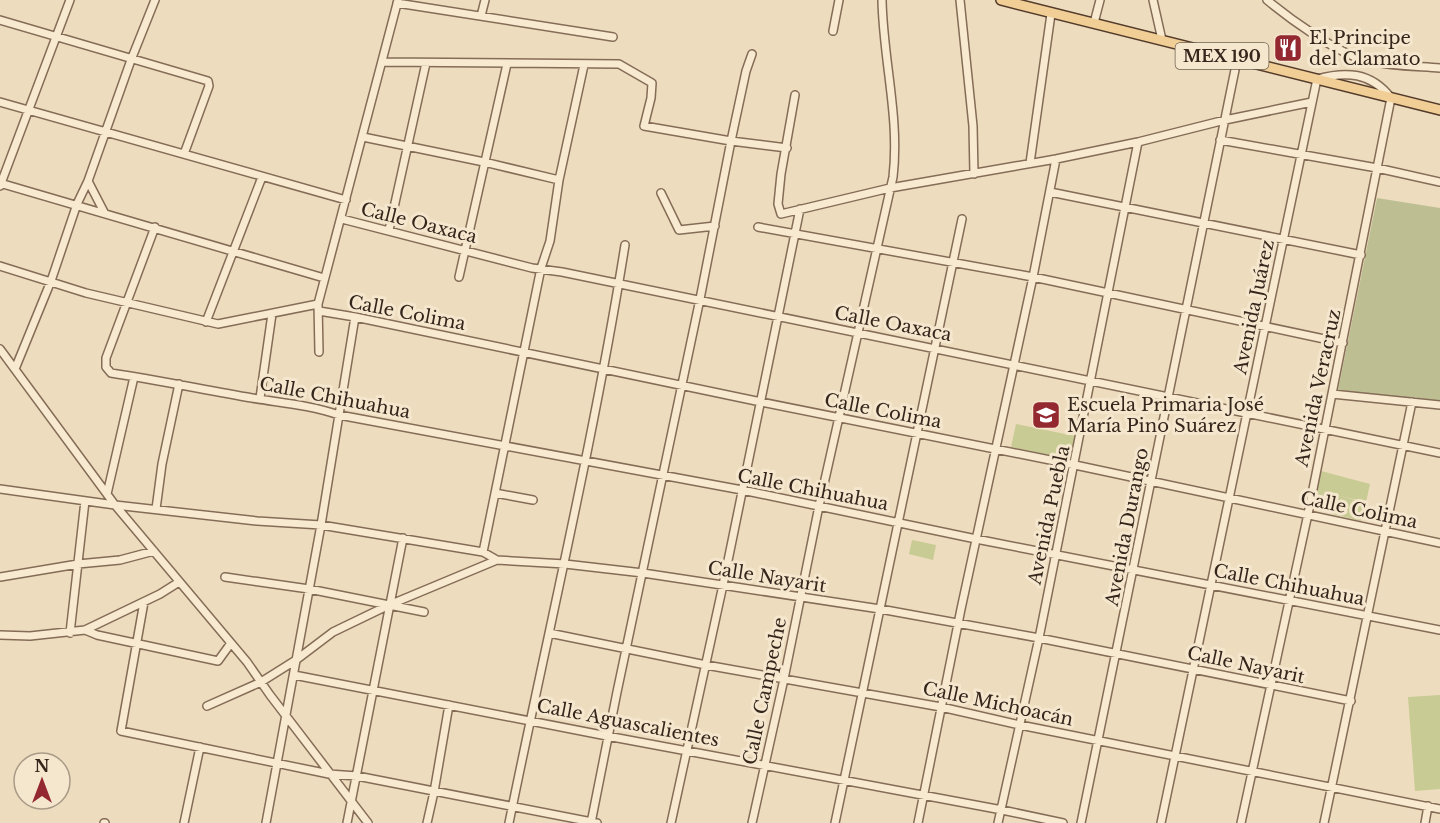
<svg xmlns="http://www.w3.org/2000/svg" width="1440" height="823" font-family="'Libre Baskerville',serif">
<style>
.green{fill:#c8cb93}
.cemetery{fill:#bdbf92}
.lines{fill:none;stroke-linecap:round;stroke-linejoin:round}
.minor-casing{stroke:#856c57;stroke-width:10}
.major-casing{stroke:#533b2c;stroke-width:12}
.minor{stroke:#f8ead1;stroke-width:7}
.major{stroke:#f1ce95;stroke-width:9}
.labels{text-anchor:middle;stroke-width:6;stroke-linejoin:round;paint-order:stroke}
.shield{fill:#f5e7ce;stroke:#6f6051;stroke-width:1.5}
.shield-label{font-size:16px;font-weight:bold;fill:#35261c}
.poi-label{font-size:18px;fill:#35261c;stroke:#f5e7ce;text-anchor:start}
.street-label{font-size:18px;fill:#35261c;stroke:#f5e7ce}
</style>
<rect width="100%" height="100%" fill="#eddcbe"/>
<path class="green" d="M1016,424L1075,436L1070,459L1011,447Z
M1321,471L1370,484L1366,502L1336,495L1366,503L1361,521L1332,514L1335,500L1334,503L1314,498Z
M912,540L936,545L933,560L909,554Z
M1440,695V789L1415,791L1408,697Z"/>
<path class="cemetery" d="M1377,198L1440,208V401L1338,390Z"/>
<g class="lines">
<g class="minor-casing">
<path id="minor" d="M960,0L973,126L974,174
M1153,0L1162,40
M1267,0C1290,19 1333,50 1361,59C1386,66 1415,66 1440,68
M397,3L613,37
M481,16L485,0
M0,20L208,81L209,86L184,154
M1094,23L1100,0
M833,31L839,0
M382,62L619,64L652,83L651,98L644,126L731,141L787,148
M795,95L781,174L778,204L781,214L890,188L1056,159L1138,142L1225,120L1312,102
M0,102L346,200
M363,137L484,162L559,180
M1220,140L1377,168L1440,182
M1030,163L1051,14
M88,181L104,212
M0,183L324,278
M0,186L70,0
M1050,192L1361,255
M661,193L679,230L715,226
M342,219L532,268L562,272L1440,453
M155,227L106,358V367L111,373C158,380 205,390 252,398C282,403 310,405 339,415L742,490L976,539L1440,630
M758,227L1033,277L1343,343
M389,230L426,63
M0,266L86,293L218,324L318,304
M459,277L507,64
M319,311L355,317L761,402L1075,465L1440,543
M206,322L262,177
M0,349L115,505L247,662L270,695L368,823
M319,352L318,304L398,0
M15,369L51,281L77,204L88,181L131,60L155,0
M1332,394L1440,405
M260,398L272,314
M0,489L115,505L257,521L321,525L483,552L497,560
M495,493L533,500
M107,494L134,377
M156,509L162,464L179,384
M483,552L541,268L550,241L559,180L584,65
M0,577L78,564L120,560L154,551
M225,577L309,589L424,612
M144,602L121,731L329,774L357,776L597,823
M85,630L97,635L218,661L231,643
M70,633L85,501
M549,633L706,665L941,707L1020,725L1440,809
M0,635L30,636L85,630L160,594L179,582
M294,675L607,736L1002,810L1063,823
M207,706L261,682L296,660L333,632L389,605L497,560L565,564L643,573L880,609L1039,638L1351,701
M104,823H105
M184,823L200,747
M266,823L321,525L355,317
M347,823L403,538
M427,823L434,792L449,705
M509,823C548,631 594,439 625,245
M591,823L617,692L700,299L731,141L746,71L752,54
M671,823L723,585L800,209
M752,823L784,679L819,506L893,177C900,118 883,59 882,0
M835,823L962,219
M918,823L961,609L1033,277L1056,159
M998,823L1039,638L1138,142
M1081,823L1237,60
M1161,823L1317,79C1346,71 1371,72 1391,98L1308,514L1241,823
M1324,823L1412,402
M1425,823L1428,806"/>
</g>
<g class="major-casing">
<path id="major" d="M1001,0L1440,110"/>
</g>
<use href="#minor" class="minor"/>
<use href="#major" class="major"/>
</g>
<defs>
<g id="restaurant-square" transform="scale(1.5)"><rect x="-9" y="-9" width="18" height="18" rx="4" fill="#942830" stroke="#f5e7ce"/><path d="M-5-6h1v4h1v-4h1v4h1v-4h1v5L-1.5 .5V6h-2V.5L-5-1ZM5-6V6H3V1.5H1.5Q1.5-4 5-6Z" fill="#fff"/></g>
<g id="school-square" transform="scale(1.5)"><rect x="-9" y="-9" width="18" height="18" rx="4" fill="#942830" stroke="#f5e7ce"/><path d="M0-5L7-2L0 1L-7-2ZM-4 1L0 2.5L4 1V4Q0 6-4 4Z" fill="#fff"/></g>
</defs>
<g fill-rule="evenodd">
<use href="#restaurant-square" x="1288" y="48"/>
<use href="#school-square" x="1046" y="415"/>
</g>
<g class="labels">
<rect class="shield" x="1175.5" y="43" width="93" height="26" rx="4.5"/>
<g class="shield-label">
<text x="1222" y="62">MEX 190</text>
</g>
<g class="poi-label">
<text x="1309" y="44">El Principe<tspan x="1309" dy="21">del Clamato</tspan></text>
<text x="1067" y="411">Escuela Primaria José<tspan x="1067" dy="21">María Pino Suárez</tspan></text>
</g>
<g class="street-label">
<text transform="translate(419 223) rotate(14)" y="6">Calle Oaxaca</text>
<text transform="translate(1254 307) rotate(-78)" y="6">Avenida Juárez</text>
<text transform="translate(407 313) rotate(11)" y="6">Calle Colima</text>
<text transform="translate(893 324) rotate(11)" y="6">Calle Oaxaca</text>
<text transform="translate(1318 388) rotate(-78)" y="6">Avenida Veracruz</text>
<text transform="translate(335 398) rotate(11)" y="6">Calle Chihuahua</text>
<text transform="translate(883 411) rotate(11)" y="6">Calle Colima</text>
<text transform="translate(813 490) rotate(11)" y="6">Calle Chihuahua</text>
<text transform="translate(1359 510) rotate(12)" y="6">Calle Colima</text>
<text transform="translate(1049 515) rotate(-78)" y="6">Avenida Puebla</text>
<text transform="translate(1127 527) rotate(-79)" y="6">Avenida Durango</text>
<text transform="translate(767 577) rotate(9)" y="6">Calle Nayarit</text>
<text transform="translate(1289 585) rotate(11)" y="6">Calle Chihuahua</text>
<text transform="translate(1246 665) rotate(12)" y="6">Calle Nayarit</text>
<text transform="translate(765 691) rotate(-78)" y="6">Calle Campeche</text>
<text transform="translate(998 704) rotate(12)" y="6">Calle Michoacán</text>
<text transform="translate(628 723) rotate(11)" y="6">Calle Aguascalientes</text>
</g>
</g>
<g transform="translate(42 781)"><circle r="28" fill="#f5e7ce" stroke="#a89a87" stroke-width="1.5"/>
<path d="M0-4.5L10 22L0 15L-10 22Z" fill="#942830"/>
<text y="-9" font-size="16" font-weight="bold" text-anchor="middle" fill="#35261c">N</text>
</g>
</svg>
